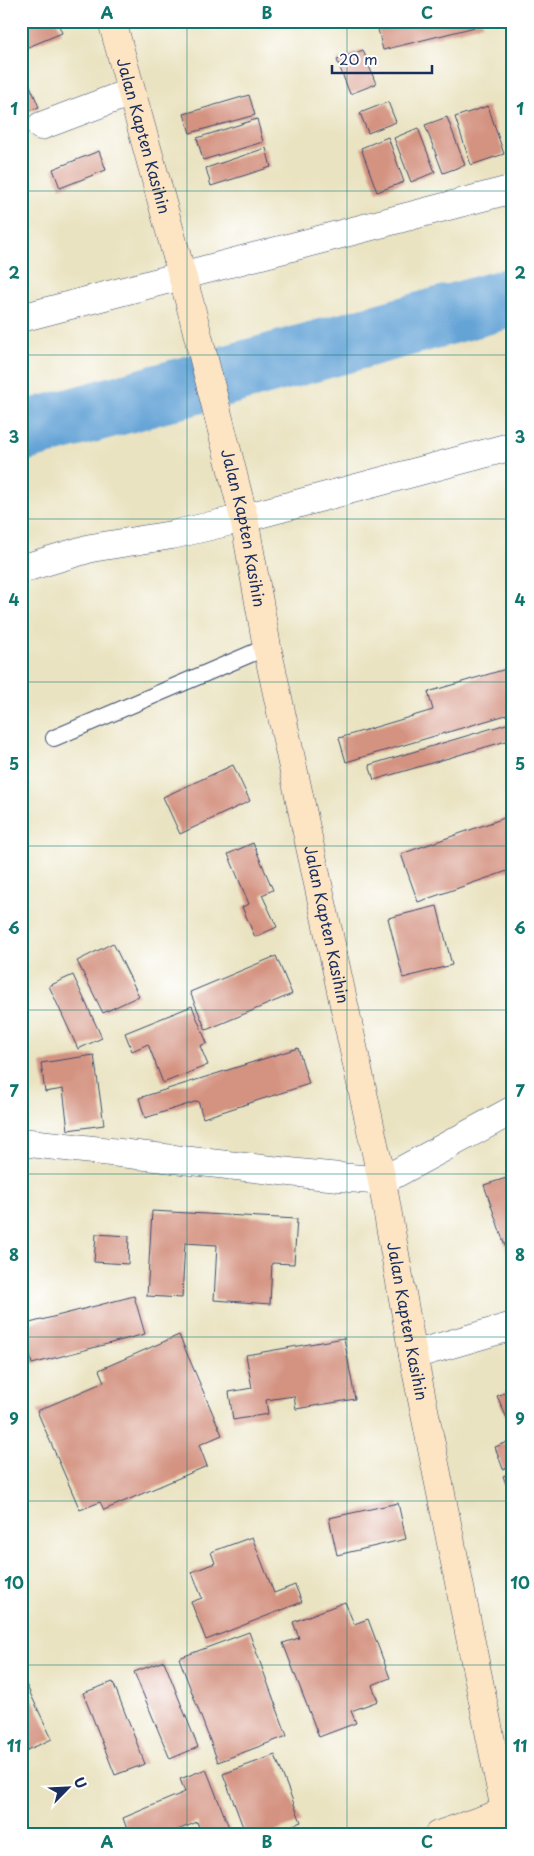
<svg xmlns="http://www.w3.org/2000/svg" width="534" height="1856" font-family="'Playpen Sans',sans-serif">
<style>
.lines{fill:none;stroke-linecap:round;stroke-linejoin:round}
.river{stroke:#63a3d6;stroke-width:60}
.building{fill:#d49381}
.lane-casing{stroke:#3a4a6d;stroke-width:18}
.street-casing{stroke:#3a4a6d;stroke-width:29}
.secondary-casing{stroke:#3a4a6d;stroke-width:29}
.lane{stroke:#fff;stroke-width:16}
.street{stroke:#fff;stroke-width:28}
.secondary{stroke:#fde5c4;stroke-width:28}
.grid{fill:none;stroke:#0f766e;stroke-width:1;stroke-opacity:0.55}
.labels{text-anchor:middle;stroke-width:4;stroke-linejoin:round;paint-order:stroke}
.street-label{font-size:16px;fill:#1b2f5e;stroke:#fff}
.neatline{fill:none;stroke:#0f766e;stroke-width:2}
.grid-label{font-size:16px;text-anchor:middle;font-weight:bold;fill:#0f766e}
</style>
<rect width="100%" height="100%" fill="#fff"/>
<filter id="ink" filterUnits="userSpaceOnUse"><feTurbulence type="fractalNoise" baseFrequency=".02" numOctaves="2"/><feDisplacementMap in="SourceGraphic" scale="10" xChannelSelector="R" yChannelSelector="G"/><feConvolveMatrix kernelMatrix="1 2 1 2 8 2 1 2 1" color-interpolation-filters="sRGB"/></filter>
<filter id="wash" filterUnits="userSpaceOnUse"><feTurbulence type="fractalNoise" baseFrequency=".0096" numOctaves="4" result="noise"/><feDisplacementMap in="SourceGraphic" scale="20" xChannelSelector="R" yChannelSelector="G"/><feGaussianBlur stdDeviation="1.12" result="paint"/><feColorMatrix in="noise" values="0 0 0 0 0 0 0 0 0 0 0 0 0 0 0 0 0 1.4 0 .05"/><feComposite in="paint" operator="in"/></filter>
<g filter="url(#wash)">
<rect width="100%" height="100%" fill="#eae3c1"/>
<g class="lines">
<path class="river" d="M21,432L513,297"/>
</g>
<g id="blocks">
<path class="building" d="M21,21H57L62,33L21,50Z
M191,21H210V22L193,27Z
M376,21H482L483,25L383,50Z
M363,50L376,84L350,94L337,60Z
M21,64L39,107L21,114Z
M249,95L255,115L190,133L184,114Z
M388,102L396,122L368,133L360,113Z
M488,106L504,154L471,165L455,117Z
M447,117L465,165L443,173L425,125Z
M257,119L263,142L203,160L197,138Z
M418,128L435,172L411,182L394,138Z
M388,137L404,182L377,192L361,148Z
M266,148L271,167L211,186L206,168Z
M99,151L106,170L60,188L53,169Z
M513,667V713L346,762L339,738L433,710L428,692Z
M513,722V739L374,780L369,765Z
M233,765L250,801L180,834L163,797Z
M513,815V869L418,902L401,854Z
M253,843L273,890L262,895L277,927L255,937L242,907L249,904L228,854Z
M437,906L452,965L403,978L388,918Z
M113,943L139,996L103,1013L77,961Z
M276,956L292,994L206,1030L190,992Z
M73,975L102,1038L78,1049L49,986Z
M192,1006L207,1043L200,1046L208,1065L163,1083L148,1044L132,1051L125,1033Z
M298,1048L309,1084L203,1118L198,1101L145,1118L139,1098Z
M94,1055L104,1125L68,1130L63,1089L45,1092L41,1063Z
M513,1176V1266H512L484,1185Z
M152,1211L297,1219L294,1264L272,1263L270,1304L214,1300L217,1245L185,1243L182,1298L147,1296Z
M96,1234L129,1236L128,1264L94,1262Z
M134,1296L145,1334L32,1364L22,1325Z
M179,1335L222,1435L199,1445L207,1466L104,1510L100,1502L80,1510L37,1411L104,1382L99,1370Z
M344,1338L355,1399L296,1409L294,1396L266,1400L268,1414L233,1420L229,1392L252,1388L246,1355Z
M513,1389V1432L497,1396Z
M513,1440V1466L503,1469L495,1447Z
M513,1472V1494L510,1495L503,1476Z
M398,1503L406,1539L337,1555L329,1518Z
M252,1537L274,1593L295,1585L302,1602L206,1640L191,1602L202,1598L192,1572L215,1563L211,1552Z
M345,1602L354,1624L368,1619L390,1678L372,1685L378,1701L351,1711L356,1723L319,1737L283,1643L299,1638L293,1622Z
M249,1632L287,1736L218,1762L179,1658Z
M164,1661L198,1747L170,1759L134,1672Z
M21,1674L52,1739L21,1753Z
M113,1682L145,1764L115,1775L83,1693Z
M275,1755L301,1822L267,1835H246L223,1774Z
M206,1769L232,1835H202L197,1822L166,1835H129L123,1818L185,1792L180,1779Z"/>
</g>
</g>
<g filter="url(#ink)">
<use href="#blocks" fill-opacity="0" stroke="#3a4a6d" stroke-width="1"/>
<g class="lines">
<g class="lane-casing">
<path id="lane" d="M54,738L267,647"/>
</g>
<g class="street-casing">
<path id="street" d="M41,126L131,92
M21,318L513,189
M21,569L91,548L172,535L244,518L513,446
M21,1142L308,1174L382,1181L513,1110
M413,1355L513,1326"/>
</g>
<g class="secondary-casing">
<g id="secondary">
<path id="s1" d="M112,21L190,304L244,518L267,647L382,1181L413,1355L510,1835"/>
<path d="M438,1835L505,1812"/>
</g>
</g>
<use href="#lane" class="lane"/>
<use href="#street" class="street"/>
<use href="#secondary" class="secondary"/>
</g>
</g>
<path class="grid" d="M187,21V1835M347,21V1835M21,191H513M21,355H513M21,519H513M21,682H513M21,846H513M21,1010H513M21,1174H513M21,1337H513M21,1501H513M21,1665H513"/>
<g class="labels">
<g class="street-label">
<text dy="6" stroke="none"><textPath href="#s1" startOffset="119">Jalan Kapten Kasihin</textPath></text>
<text dy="6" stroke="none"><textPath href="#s1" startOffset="524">Jalan Kapten Kasihin</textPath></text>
<text dy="6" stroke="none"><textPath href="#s1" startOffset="929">Jalan Kapten Kasihin</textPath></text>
<text dy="6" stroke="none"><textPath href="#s1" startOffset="1334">Jalan Kapten Kasihin</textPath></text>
</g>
</g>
<rect width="534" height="1856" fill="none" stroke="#fff" stroke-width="55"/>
<g transform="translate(68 1788) rotate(66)" stroke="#ffffff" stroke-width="4" paint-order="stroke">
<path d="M0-4L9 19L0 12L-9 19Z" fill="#1b2f5e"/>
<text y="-8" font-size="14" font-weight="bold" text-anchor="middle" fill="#1b2f5e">U</text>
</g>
<path d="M332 65v8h100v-8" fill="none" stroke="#1b2f5e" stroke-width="2.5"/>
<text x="339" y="65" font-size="15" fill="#1b2f5e" stroke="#ffffff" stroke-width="4" paint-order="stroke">20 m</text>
<rect x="28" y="28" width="478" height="1800" class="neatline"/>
<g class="grid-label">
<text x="107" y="19">A</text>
<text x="267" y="19">B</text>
<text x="427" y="19">C</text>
<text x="14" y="115">1</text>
<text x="520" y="115">1</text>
<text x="14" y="279">2</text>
<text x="520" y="279">2</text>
<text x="14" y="443">3</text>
<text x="520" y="443">3</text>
<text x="14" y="606">4</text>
<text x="520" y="606">4</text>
<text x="14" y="770">5</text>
<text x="520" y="770">5</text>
<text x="14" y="934">6</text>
<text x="520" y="934">6</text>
<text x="14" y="1097">7</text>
<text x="520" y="1097">7</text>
<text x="14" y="1261">8</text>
<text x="520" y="1261">8</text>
<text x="14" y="1425">9</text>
<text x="520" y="1425">9</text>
<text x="14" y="1589">10</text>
<text x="520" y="1589">10</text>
<text x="14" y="1752">11</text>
<text x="520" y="1752">11</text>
<text x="107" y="1848">A</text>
<text x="267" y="1848">B</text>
<text x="427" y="1848">C</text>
</g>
</svg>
